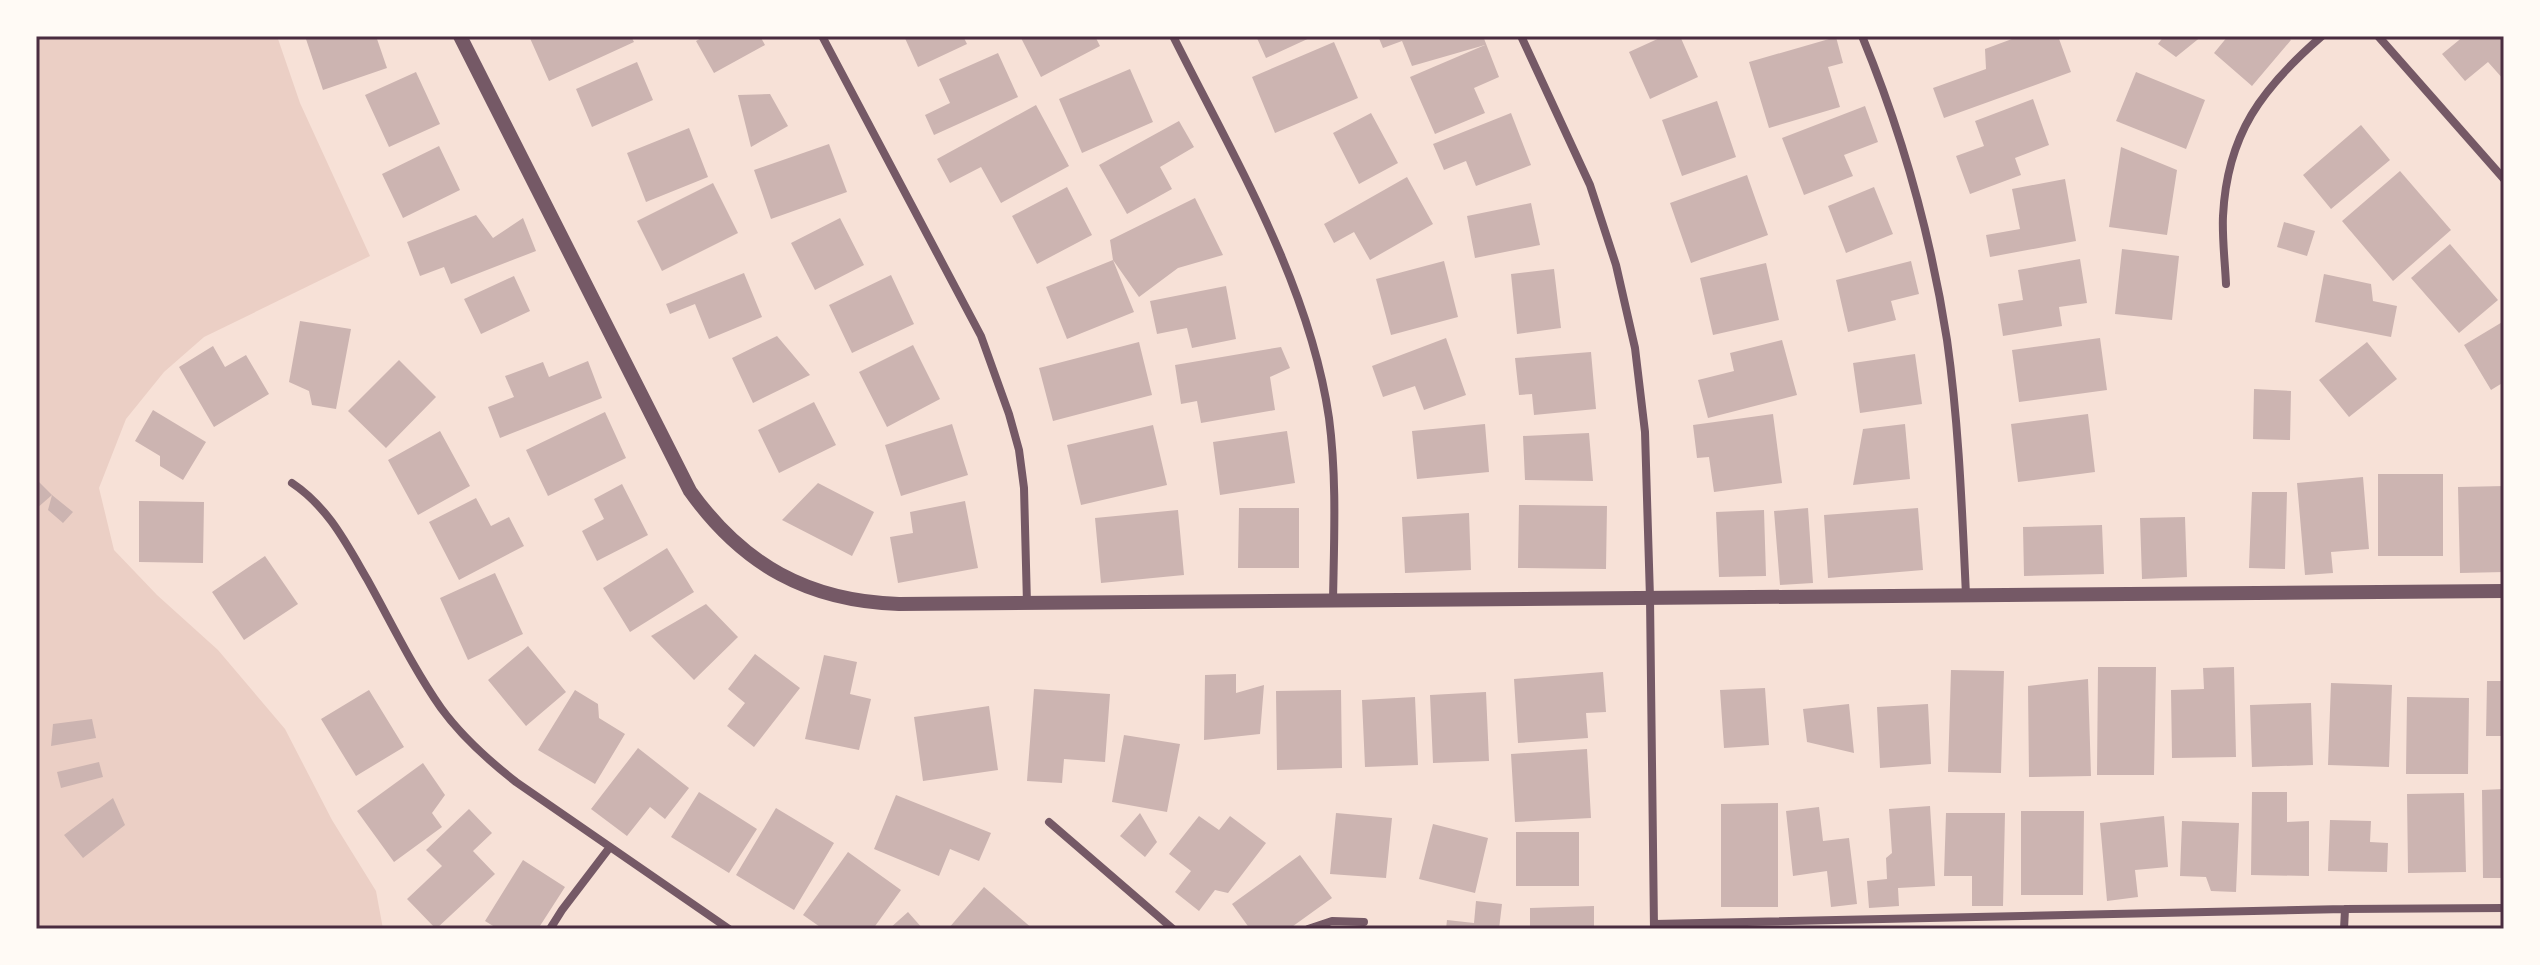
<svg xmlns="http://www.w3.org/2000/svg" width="2540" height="965" font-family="'Archivo Narrow',sans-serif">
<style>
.green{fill:#ebcfc5}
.building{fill:#ccb4b1}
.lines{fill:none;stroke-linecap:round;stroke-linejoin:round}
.minor{stroke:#755966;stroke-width:8}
.tertiary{stroke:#755966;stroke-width:14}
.neatline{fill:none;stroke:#4a2c40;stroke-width:3}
</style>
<rect width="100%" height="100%" fill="#f7e1d7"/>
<path class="green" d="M36,36H277L300,103L370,256L204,337L164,372L126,419L99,488L114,550L157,595L218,650L285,729L332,820L376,891L383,929H36Z"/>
<path class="building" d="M305,36H376L387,68L323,90Z
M529,36H631L634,42L549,81Z
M705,36H760L765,45L714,73L696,41Z
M904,36H963L967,44L918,67Z
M1020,36H1095L1100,46L1041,77Z
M1256,36H1314L1266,58Z
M1378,36H1483L1499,77L1474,88L1485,113L1435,134L1410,77L1485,45L1412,66L1402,41L1383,48Z
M1664,36H1680L1698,77L1650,99L1629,52Z
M2020,36H2058L2071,72L1944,118L1933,88L1986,69L1985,49Z
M2164,36H2202L2176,57L2158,44Z
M2228,36H2286L2291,40L2252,86L2214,53Z
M2464,36H2504V80L2488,62L2465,81L2442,54Z
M1836,37L1843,63L1828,67L1840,107L1769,128L1749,62Z
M1334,42L1358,98L1275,133L1252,77Z
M998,53L1018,97L934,135L925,115L950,103L939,79Z
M637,62L653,100L592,127L576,89Z
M1130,69L1153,122L1082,153L1059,99Z
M416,72L440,124L389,147L365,95Z
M2136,72L2205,100L2186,149L2116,121Z
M770,94L788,126L751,147L738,95Z
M2033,99L2049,145L2015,158L2021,175L1970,194L1956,156L1984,146L1975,121Z
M1717,101L1736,157L1682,176L1662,120Z
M1036,105L1069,166L1001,203L981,167L950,183L937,159Z
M1865,106L1878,142L1844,155L1853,176L1804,195L1782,138Z
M1371,113L1398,163L1359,184L1333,133Z
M1511,113L1531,165L1476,186L1466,161L1444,170L1433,144Z
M1179,121L1194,147L1160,167L1172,189L1127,214L1099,165Z
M2361,125L2390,160L2331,209L2303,175Z
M689,128L708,177L646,202L627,153Z
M829,144L847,192L771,219L754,170Z
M439,146L460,190L403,218L382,174Z
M2121,147L2177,170L2167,235L2109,227Z
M2400,171L2451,230L2393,281L2342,221Z
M1747,175L1768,235L1691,263L1670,203Z
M1407,177L1433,224L1370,260L1354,232L1334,243L1324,224Z
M2065,179L2076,241L1990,257L1986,235L2020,229L2012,189Z
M713,183L738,233L662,271L637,221Z
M1067,187L1092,235L1037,264L1012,216Z
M1874,187L1893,234L1846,253L1828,206Z
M1195,198L1223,255L1178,268L1139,297L1113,260L1134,312L1067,339L1046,287L1113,260L1110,240Z
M1531,203L1540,245L1475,258L1467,216Z
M476,215L493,238L523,218L536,251L451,284L444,267L420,276L407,242Z
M840,218L864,265L815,290L791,243Z
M2284,222L2315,231L2307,256L2277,247Z
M2450,244L2498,300L2459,333L2411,278Z
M2122,249L2179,256L2172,320L2115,314Z
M2080,259L2087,303L2059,307L2062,326L2003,336L1998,304L2023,300L2018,270Z
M1444,261L1458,317L1391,335L1376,279Z
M1911,261L1919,294L1891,301L1896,320L1848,332L1836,280Z
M1766,263L1779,320L1713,335L1700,278Z
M1554,269L1561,328L1517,334L1511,274Z
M744,273L762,317L709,339L695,304L670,314L666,304Z
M2324,274L2371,284L2373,301L2397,306L2391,337L2315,322Z
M891,275L914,324L852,353L829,305Z
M514,276L530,311L481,334L464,299Z
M1226,286L1236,339L1192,348L1187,328L1157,334L1150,301Z
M300,321L351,329L336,409L312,405L309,391L289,382Z
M2504,321V382L2491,390L2464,345Z
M777,336L810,375L753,403L732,358Z
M1446,338L1466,395L1424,410L1415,386L1383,397L1372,366Z
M2100,338L2107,390L2019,402L2012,350Z
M1782,340L1797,395L1708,418L1698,380L1734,371L1730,353Z
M1139,342L1152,395L1053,421L1039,368Z
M2367,342L2397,379L2349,417L2319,380Z
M913,345L940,399L887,427L859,372Z
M213,346L225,367L246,355L269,394L214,427L179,367Z
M1281,347L1290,368L1270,377L1275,410L1201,423L1197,401L1181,404L1175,365Z
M1591,352L1596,409L1534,415L1532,394L1519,395L1515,358Z
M1915,354L1922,404L1860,413L1853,363Z
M399,360L436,397L386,448L348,411Z
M588,361L602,398L500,438L488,407L514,397L505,376L543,362L549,377Z
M2254,389L2291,391L2290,440L2253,439Z
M814,402L836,445L779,473L758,430Z
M153,410L206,442L183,480L160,466V456L135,441Z
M605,412L626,458L548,496L526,450Z
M1773,414L1782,483L1714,492L1709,457L1697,458L1693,425Z
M2088,414L2095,472L2018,482L2011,424Z
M952,424L968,475L901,496L885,445Z
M1485,424L1489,472L1417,479L1412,431Z
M1905,424L1910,479L1853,485L1863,429Z
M1153,425L1167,485L1081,505L1067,445Z
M440,431L470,486L418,515L388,460Z
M1287,431L1295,483L1220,495L1213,442Z
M1589,433L1593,481L1525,480L1523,436Z
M2378,474H2443V556H2378Z
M2363,477L2369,549L2331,552L2333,573L2305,575L2297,483Z
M36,479L52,495L36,509Z
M818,483L874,512L852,556L782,520Z
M622,484L648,535L597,561L582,531L604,519L594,499Z
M2504,486V572L2460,573L2458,487Z
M2252,492H2287L2285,569L2249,568Z
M52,495L73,512L63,523L48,510Z
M476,498L491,526L509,517L524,546L459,580L429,522Z
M139,501L204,502L203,563L139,562Z
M965,501L978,568L898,583L890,537L913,533L910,512Z
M1519,505L1607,506L1606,569L1518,568Z
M1239,508H1299V568H1238Z
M1808,508L1813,583L1780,585L1774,511Z
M1918,508L1923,570L1828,578L1824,515Z
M1178,510L1184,575L1101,583L1095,518Z
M1764,510L1766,576L1719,577L1716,512Z
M1469,513L1471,570L1405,573L1402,517Z
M2185,517L2187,577L2142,579L2140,518Z
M2102,525L2104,574L2024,576L2023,527Z
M667,548L694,592L630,632L603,588Z
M265,556L298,604L244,640L212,592Z
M495,573L523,634L468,660L440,598Z
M706,604L738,637L694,680L651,636Z
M528,646L566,692L526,726L488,680Z
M755,654L800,688L754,747L727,726L745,703L728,689Z
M824,655L857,662L850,694L871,699L859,750L805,739Z
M2098,667H2156L2154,775H2097Z
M2234,667L2236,757L2172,758L2171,690L2204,689L2203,668Z
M1951,670L2004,671L2001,773L1948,772Z
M1603,672L1606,712L1586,713L1588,738L1518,743L1514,679Z
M1236,674V693L1264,685L1260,734L1204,740L1205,675Z
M2088,679L2091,776L2029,777L2028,686Z
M2487,681H2504V736H2486Z
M2331,683L2392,685L2389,767L2328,765Z
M1765,688L1769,745L1724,748L1720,690Z
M1034,689L1110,694L1105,762L1064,759L1062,783L1027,781Z
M369,690L404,747L356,776L321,719Z
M575,690L598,704L599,718L625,734L595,784L538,750Z
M1341,690L1342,768L1277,770L1276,691Z
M1486,692L1489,761L1433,763L1430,695Z
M1415,697L1418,765L1365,767L1362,700Z
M2407,697L2469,698L2468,774H2406Z
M2311,703L2313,765L2252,767L2250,705Z
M1849,704L1854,753L1807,742L1803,709Z
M1928,704L1931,764L1880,768L1877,707Z
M989,706L998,770L923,781L914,717Z
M92,719L96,738L51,746L53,724Z
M1124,735L1180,744L1167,812L1112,802Z
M638,748L689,788L665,819L650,807L627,836L591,809Z
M1587,749L1591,818L1515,822L1511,754Z
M99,762L103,777L61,788L57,772Z
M423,763L445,795L432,813L442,827L394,862L357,811Z
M2504,789V878H2483L2482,790Z
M699,792L757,829L729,873L671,837Z
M2252,792H2287V822L2309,821V876L2251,875Z
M2464,793L2466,872L2408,873L2407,794Z
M896,795L991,833L979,861L950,849L939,876L874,849Z
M113,798L125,825L83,858L64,835Z
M1778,803V907H1721V804Z
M1930,806L1935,886L1898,888L1899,906L1869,908L1867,881L1887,879L1886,858L1892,853L1889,809Z
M1819,807L1823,841L1849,838L1857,904L1831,907L1827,871L1793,876L1786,811Z
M776,808L834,843L794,910L736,875Z
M469,809L492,833L473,851L495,874L436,929L407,899L442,866L426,850Z
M2021,811H2084L2083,895H2021Z
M1140,813L1157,842L1145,857L1120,836Z
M1336,813L1392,818L1386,878L1330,874Z
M1946,813H2005L2003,906H1972V876H1944Z
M1199,816L1219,830L1230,816L1266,843L1228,893L1215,890L1199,911L1175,892L1191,871L1169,854Z
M2164,816L2168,867L2135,870L2138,897L2107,901L2100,823Z
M2330,820L2371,821L2370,842L2388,843L2387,872L2328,871Z
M2182,821L2239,823L2236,892L2211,891L2206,877L2180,876Z
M1433,824L1488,838L1475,893L1419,879Z
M1516,832H1579V886H1516Z
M848,852L901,890L873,929H823L803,915Z
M1300,855L1332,898L1289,929H1250L1232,904Z
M523,860L565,887L538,929H498L485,921Z
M984,887L1033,929H948Z
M1476,901L1502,904L1499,929H1446L1447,920L1474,923Z
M1594,906V929H1530V908Z
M908,912L923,929H889Z"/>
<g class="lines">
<path class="minor" d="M822,36L981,336L1009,414L1019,450L1024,488L1027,604
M1173,36C1233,156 1310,285 1329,418C1337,479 1334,540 1333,601
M1521,36L1590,185L1616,265L1635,348L1645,432L1650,598L1654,929
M1862,36C1902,133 1931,237 1947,340C1959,425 1962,510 1966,595
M2378,36L2504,179
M2226,284C2225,262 2222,238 2223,216C2227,134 2262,88 2322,36
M292,483C328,507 346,543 367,579C391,622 413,668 441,708C462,737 488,760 516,782L729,929
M1049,822L1173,929
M1655,924L2345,909L2504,908
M550,929L562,910L610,847
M1308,929L1332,921L1364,922
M2344,929L2345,909"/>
<path class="tertiary" d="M460,36L690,491C743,565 808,601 899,604L2504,591"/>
</g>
<rect width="2540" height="965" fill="none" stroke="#fffaf5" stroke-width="76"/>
<rect x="38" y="38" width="2464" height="889" class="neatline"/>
</svg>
